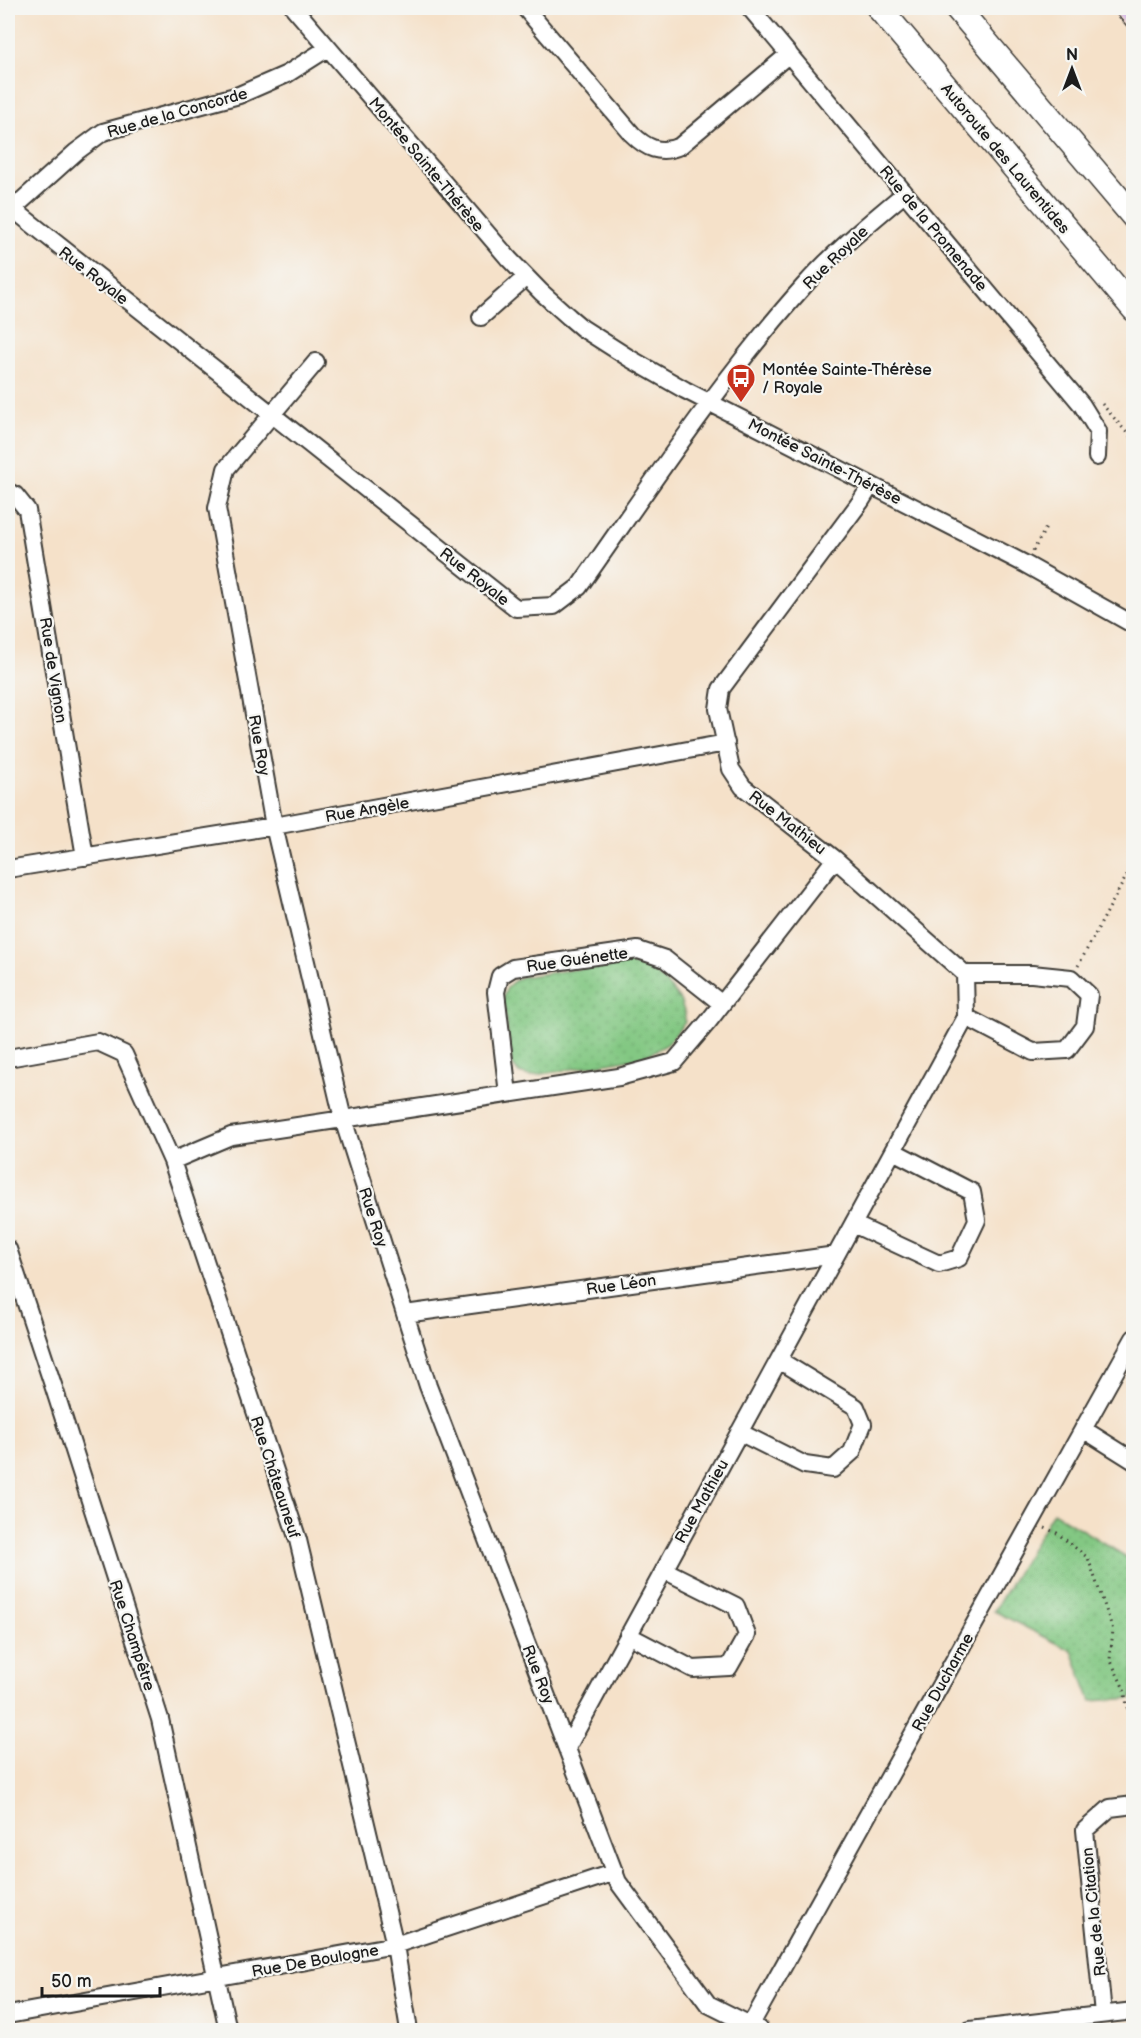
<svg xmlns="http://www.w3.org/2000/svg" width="1141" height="2038" font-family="'Balsamiq Sans',sans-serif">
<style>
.green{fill:url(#green-dots);stroke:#507250;stroke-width:1.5}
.building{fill:#d4b2e6}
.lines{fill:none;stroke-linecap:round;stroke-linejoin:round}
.minor-casing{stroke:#3d3a36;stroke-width:20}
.highway-casing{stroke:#3d3a36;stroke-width:27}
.path{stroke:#3d3a36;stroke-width:3;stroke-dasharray:1.5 4.5;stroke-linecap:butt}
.minor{stroke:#fff;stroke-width:16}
.highway{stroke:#fff;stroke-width:24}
.labels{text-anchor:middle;stroke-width:4.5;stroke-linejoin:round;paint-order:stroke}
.street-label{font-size:16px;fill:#1c1c1c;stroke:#f6f6f2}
.poi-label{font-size:16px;fill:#1c1c1c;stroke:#f6f6f2;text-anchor:start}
</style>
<defs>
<pattern id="green-dots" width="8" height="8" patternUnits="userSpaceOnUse" patternTransform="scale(1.5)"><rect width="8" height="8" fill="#83c883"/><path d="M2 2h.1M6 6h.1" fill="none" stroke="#71ab71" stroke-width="1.8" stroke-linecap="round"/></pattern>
</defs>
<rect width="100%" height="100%" fill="#f6f6f2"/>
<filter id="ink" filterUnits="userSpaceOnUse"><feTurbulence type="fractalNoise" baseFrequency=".0167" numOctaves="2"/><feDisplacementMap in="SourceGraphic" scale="12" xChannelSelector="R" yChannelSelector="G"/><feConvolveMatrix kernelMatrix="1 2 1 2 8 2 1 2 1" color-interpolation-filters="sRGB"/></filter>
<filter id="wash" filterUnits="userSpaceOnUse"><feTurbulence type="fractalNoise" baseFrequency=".008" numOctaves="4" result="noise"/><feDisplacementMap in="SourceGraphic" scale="24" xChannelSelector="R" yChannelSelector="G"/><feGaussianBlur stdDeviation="1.35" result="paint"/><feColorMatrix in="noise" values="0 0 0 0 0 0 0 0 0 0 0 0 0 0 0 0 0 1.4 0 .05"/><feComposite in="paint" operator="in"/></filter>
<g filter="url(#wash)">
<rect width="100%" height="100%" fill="#f5e1c9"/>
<path class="green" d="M626,962L654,971L674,992L681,1002L685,1014V1022L668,1044L644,1057L530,1076L519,1073L512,1064L503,999C506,986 510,983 521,977Z
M1053,1512L1133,1561V1698L1091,1701L1072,1651L994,1611Z"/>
<g id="blocks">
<path class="building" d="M1111,8H1134V34Z"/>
</g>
</g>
<g filter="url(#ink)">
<use href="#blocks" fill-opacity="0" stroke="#3d3a36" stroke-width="1.5"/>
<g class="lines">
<g class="minor-casing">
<path id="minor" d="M294,8L509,259L541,292L569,317L582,328L629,358L685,390L1025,564L1134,625
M525,8L632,134C646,148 660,155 680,146L789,54
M750,8L1082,405L1098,431L1097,457
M8,205L516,608L554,606L579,587C651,485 720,380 803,287C833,253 869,223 904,194
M8,213L76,152L103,132L239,95L287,74L328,48
M481,317L526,277
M316,362L226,469L217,508L274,826L343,1119L428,1386L618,1882L708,2004L760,2030
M8,492L15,495L27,510L85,857
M8,869L274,826L726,743
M965,974H1032L1071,978L1089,995L1085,1026L1067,1050L1033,1052L966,1017
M8,1058L98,1042L124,1054L172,1161L298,1540L395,1945L409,2030
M508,1094L496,992L500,976L513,968L638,950L665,959L722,1004
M172,1161L231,1136L619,1077L674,1062L708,1022L835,859
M853,1224L939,1264L959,1258L977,1220L972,1192L893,1151
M8,1249L54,1388L160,1719L228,2030
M405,1314L836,1255
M1083,1429L1134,1461
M739,1432L805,1465L833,1469L852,1452L863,1424L856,1407L779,1360
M628,1635L693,1669L729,1667L747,1635L736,1606L664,1570
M567,1748L966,1017L965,974L835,859L743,787L731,769L718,709L721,689L861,501L871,485
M1103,2014L1085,1830L1110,1808L1134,1805
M8,2015L395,1945L615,1872
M750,2026L1134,1338
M970,2030L1134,2011"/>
</g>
<g class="highway-casing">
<path id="highway" d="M879,8L1134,309
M957,8L1134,217"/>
</g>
<path class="path" d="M1102,404L1134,441
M1033,551L1047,526
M1078,966L1134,862
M1045,1528L1057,1533L1088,1558L1113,1630L1110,1659L1124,1689L1134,1744"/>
<use href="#minor" class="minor"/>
<use href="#highway" class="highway"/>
</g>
</g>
<defs>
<g id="bus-pin" transform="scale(1.5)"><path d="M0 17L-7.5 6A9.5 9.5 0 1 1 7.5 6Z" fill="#c8321e" stroke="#f6f6f2"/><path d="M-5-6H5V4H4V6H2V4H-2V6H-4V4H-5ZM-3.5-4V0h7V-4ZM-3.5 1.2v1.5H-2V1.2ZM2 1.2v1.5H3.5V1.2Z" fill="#fff"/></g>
</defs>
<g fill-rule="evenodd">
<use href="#bus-pin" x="741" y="378"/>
</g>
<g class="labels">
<g class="street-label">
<text transform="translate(177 112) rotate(-16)" y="6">Rue de la Concorde</text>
<text transform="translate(1006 158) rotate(50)" y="6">Autoroute des Laurentides</text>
<text transform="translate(427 164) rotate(50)" y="6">Montée Sainte-Thérèse</text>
<text transform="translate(934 228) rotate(50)" y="6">Rue de la Promenade</text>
<text transform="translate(835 257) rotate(-44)" y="6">Rue Royale</text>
<text transform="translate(94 275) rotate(38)" y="6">Rue Royale</text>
<text transform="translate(825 461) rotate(27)" y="6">Montée Sainte-Thérèse</text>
<text transform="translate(475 576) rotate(38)" y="6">Rue Royale</text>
<text transform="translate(54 670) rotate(81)" y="6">Rue de Vignon</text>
<text transform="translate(260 745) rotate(80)" y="6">Rue Roy</text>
<text transform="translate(367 809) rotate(-10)" y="6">Rue Angèle</text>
<text transform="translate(788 822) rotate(38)" y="6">Rue Mathieu</text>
<text transform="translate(577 959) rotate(-8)" y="6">Rue Guénette</text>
<text transform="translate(374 1217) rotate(72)" y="6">Rue Roy</text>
<text transform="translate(621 1284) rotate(-8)" y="6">Rue Léon</text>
<text transform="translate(276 1477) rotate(72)" y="6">Rue Châteauneuf</text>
<text transform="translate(701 1501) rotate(-61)" y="6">Rue Mathieu</text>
<text transform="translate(133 1635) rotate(72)" y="6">Rue Champêtre</text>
<text transform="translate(539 1674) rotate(69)" y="6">Rue Roy</text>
<text transform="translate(942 1682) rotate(-61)" y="6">Rue Ducharme</text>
<text transform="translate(1093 1912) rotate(-96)" y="6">Rue de la Citation</text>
<text transform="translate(315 1960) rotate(-10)" y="6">Rue De Boulogne</text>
</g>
<g class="poi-label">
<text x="762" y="375">Montée Sainte-Thérèse<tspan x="762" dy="18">/ Royale</tspan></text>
</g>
</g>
<rect width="1141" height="2038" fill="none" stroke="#f6f6f2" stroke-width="30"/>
<g transform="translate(1072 69)" stroke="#f6f6f2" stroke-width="4.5" paint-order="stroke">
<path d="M0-4.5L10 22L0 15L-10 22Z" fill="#1c1c1c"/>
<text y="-9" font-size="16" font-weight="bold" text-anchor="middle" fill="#1c1c1c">N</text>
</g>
<path d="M42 1987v9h118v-9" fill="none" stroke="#1c1c1c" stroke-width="3"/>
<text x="51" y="1987" font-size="18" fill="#1c1c1c" stroke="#f6f6f2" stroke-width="4.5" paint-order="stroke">50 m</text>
</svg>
